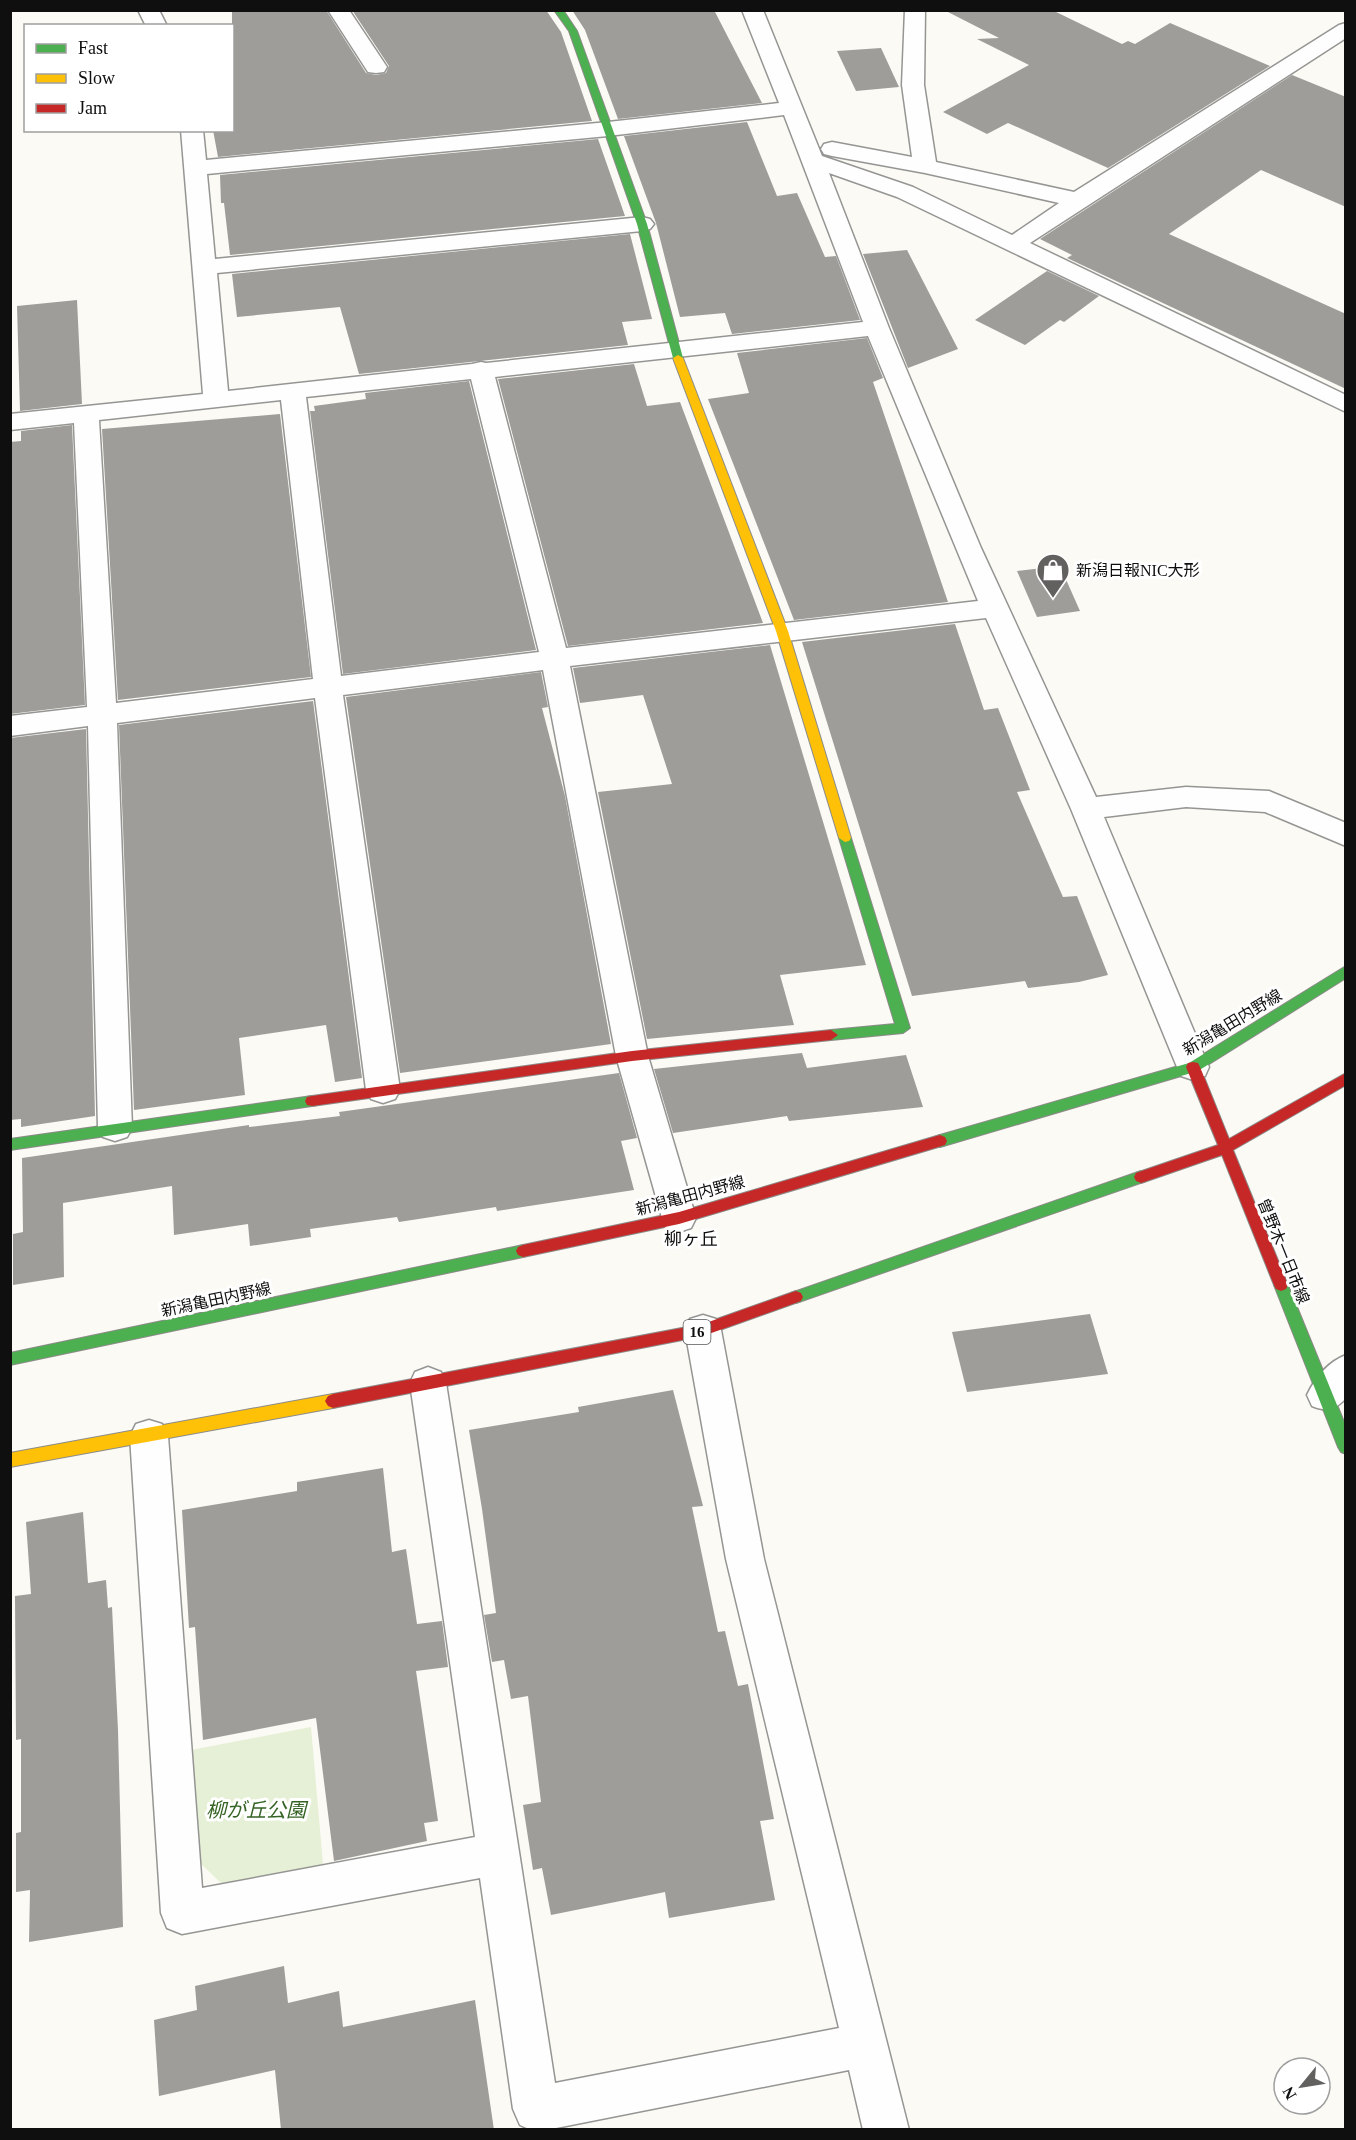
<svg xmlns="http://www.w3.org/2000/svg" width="1356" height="2140" font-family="'Times New Roman','Noto Sans JP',serif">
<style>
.green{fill:#e6f0d6}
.building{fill:#9f9d9a}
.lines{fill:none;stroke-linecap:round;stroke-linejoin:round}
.street-casing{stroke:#959593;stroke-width:3}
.fast-casing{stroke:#8c8b89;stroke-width:2}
.slow-casing{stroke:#8c8b89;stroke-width:2}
.jam-casing{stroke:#8c8b89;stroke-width:2}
.street{fill:#fefefe;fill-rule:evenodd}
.fast{fill:#4caf50;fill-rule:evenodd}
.slow{fill:#ffc107;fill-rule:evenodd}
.jam{fill:#c62828;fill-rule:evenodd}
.labels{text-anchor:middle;stroke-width:6;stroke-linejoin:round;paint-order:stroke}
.shield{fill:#fff;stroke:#575757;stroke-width:1.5}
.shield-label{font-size:15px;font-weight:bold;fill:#0f0f0f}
.poi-label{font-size:16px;fill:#0f0f0f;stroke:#fff;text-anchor:start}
.street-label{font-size:16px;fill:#0f0f0f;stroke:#fff}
.neighbourhood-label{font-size:18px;fill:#0f0f0f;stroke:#fff}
.near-park-label{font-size:20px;font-style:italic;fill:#346323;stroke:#fff}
</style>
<rect width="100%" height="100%" fill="#fbfaf5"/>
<path class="green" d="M311,1727L323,1864L224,1886L196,1859L191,1750Z"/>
<path class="building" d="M232,10H326L366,73L376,75L386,73L389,66L352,10H546L561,32L592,121L218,157L213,130H232Z
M572,10H714L762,103L618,119L585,30Z
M944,10H1052L1122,44L1128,41L1135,44L1170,23L1270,66L1108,168L1008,123L987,134L943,112L1029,65L977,39L999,38Z
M881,48L899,87L856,91L837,51Z
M1292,75L1346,97V207L1261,170L1169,234L1346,314V389L1067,258L1072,255L1040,239Z
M747,122L777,196L797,193L825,257L836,256L860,320L732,334L725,313L680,317L656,223L624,136Z
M598,139L625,216L230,255L224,203H221L220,175Z
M630,234L652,319L622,322L628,345L359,374L340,307L237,317L232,274Z
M907,250L958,349L908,368L863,254Z
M1047,271L1099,296L1064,322L1060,320L1025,345L975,320Z
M77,300L82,404L20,411L17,306Z
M867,338L883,378L873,382L948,602L794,620L708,399L749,393L737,353Z
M634,364L647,406L680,402L763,623L568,646L498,379Z
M469,381L536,650L343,674L310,411H315L314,406L366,399L365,393Z
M280,414L311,677L118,700L102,429Z
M72,425L85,705L10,714V442L21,441V431Z
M1060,566L1080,611L1037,617L1017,571Z
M955,624L984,710L998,708L1030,790L1017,792L1055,879L1063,897L1077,896L1108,975L1079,982L1028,988L1025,981L912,996L802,642Z
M770,645L866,965L780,975L794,1025L647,1039L598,792L672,784L643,695L580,703L573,668Z
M541,672L548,707L542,708L565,796L611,1044L400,1073L346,697Z
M313,701L362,1078L335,1082L326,1025L239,1038L245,1095L134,1110L119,725Z
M86,729L95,1116L21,1127V1119L10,1120V738Z
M802,1053L807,1068L906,1055L923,1107L789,1121L787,1116L673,1133L654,1069Z
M619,1073L637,1138L621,1141L634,1190L497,1211L496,1207L399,1222L397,1217L310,1229L311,1237L250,1246L248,1224L174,1235L172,1186L63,1203L64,1277L13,1285V1234L23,1232L22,1158L249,1125V1127L340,1116L339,1112Z
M1090,1314L1108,1374L967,1392L952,1332Z
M673,1390L703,1506L692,1507L718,1632L725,1631L738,1686L748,1684L774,1819L760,1821L775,1900L669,1918L665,1892L551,1915L542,1868L533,1870L523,1805L541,1802L528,1696L511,1699L504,1660L492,1662L484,1615L496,1613L482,1509L469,1430L579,1412L578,1407Z
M383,1468L392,1552L406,1549L417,1624L442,1621L448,1667L416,1671L438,1821L424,1823L427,1841L334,1861L316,1718L203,1740L195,1627L189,1628L182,1510L297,1491V1482Z
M83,1512L88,1583L106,1580L108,1608L112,1607L118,1730L123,1927L29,1942L30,1890L16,1892V1833L21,1832V1739L16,1740L15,1596L31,1594L26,1522Z
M284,1966L288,2003L339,1991L343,2027L475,2000L494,2130H281L275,2070L159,2096L154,2020L197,2010L195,1986Z"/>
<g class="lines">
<g class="street-casing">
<path id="street" d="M138,10H159L167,26H146Z
M328,10H349L387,67L384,72L376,73L368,72Z
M742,10H763L822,156L913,187L1012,235L1059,203L925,173L832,156L824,154L821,149L824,144L832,142L912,157L902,85L905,10H925L924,85L936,162L1074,192L1339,25L1346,23V38L1030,243L1346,395V412L897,197L829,173L889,328L981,548L1096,797L1186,787L1269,791L1346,823V846L1265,812L1186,807L1104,817L1209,1067L1205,1076L1193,1080L1181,1076L1177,1067L1071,809L986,618L570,666L648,1056L696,1218L691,1228L679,1232L667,1228L662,1218L616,1056L543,670L343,695L400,1090L395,1099L383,1103L371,1099L366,1090L315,698L117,723L132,1128L127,1137L115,1141L103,1137L98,1128L88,726L10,736V716L87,707L74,423L10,430V414L203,394L181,130H203L206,160L608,122L779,103ZM784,115L863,322L486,363L481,362L472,364L228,391L217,273L642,231L650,229L654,224L650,219L642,217L215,259L207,174L608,136ZM868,336L978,601L566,648L495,377ZM471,379L539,652L341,676L306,397ZM281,400L313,679L116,703L99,420Z
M703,1315L716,1319L721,1330L764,1559L909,2130H863L849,2070L546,2130H531L520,2125L513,2109L480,1878L182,1934L167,1928L161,1913L130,1436L136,1424L149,1420L162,1424L168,1436L202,1888L475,1837L410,1383L415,1372L428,1367L441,1372L446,1383L555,2083L839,2028L726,1559L685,1330L690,1319Z
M1346,1355V1398C1335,1410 1327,1412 1312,1406L1307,1395C1315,1378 1328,1362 1346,1355Z"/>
</g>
<g class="fast-casing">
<path id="fast" d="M554,10H563L577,31L647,224L683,358L682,360L678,361L673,358L637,224L569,31Z
M845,834L851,838L910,1028L903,1033L831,1040L824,1035L831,1030L895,1024L839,838Z
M1346,966V978L1198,1071L940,1147L935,1145L933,1141L935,1137L940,1135L1189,1063Z
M312,1096L317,1097L319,1101L317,1105L312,1106L10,1150V1139Z
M1141,1171L1146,1173L1148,1177L1146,1181L796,1303L791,1301L789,1297L791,1293Z
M523,1245L528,1247L530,1251L528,1255L523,1257L10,1365V1353Z
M1281,1279L1286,1281L1288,1285L1346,1427V1454L1341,1452L1338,1447L1274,1285L1276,1281Z"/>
</g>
<g class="slow-casing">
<path id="slow" d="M678,355L683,358L788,631L851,838L849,841L845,842L839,838L776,631L673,358Z
M333,1394L338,1396L341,1401L338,1406L333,1408L10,1467V1453Z"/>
</g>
<g class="jam-casing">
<path id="jam" d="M831,1030L838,1035L831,1040L632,1061L312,1106L307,1105L305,1101L307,1097L312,1096L632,1051Z
M1193,1062L1198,1063L1200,1067L1229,1139L1346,1073V1085L1233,1150L1288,1285L1286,1289L1281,1291L1276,1289L1274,1285L1222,1155L1141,1183L1136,1181L1134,1177L1136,1173L1218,1145L1186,1067L1188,1063Z
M940,1135L945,1137L947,1141L945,1145L679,1224L523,1257L518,1255L516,1251L518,1247L523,1245L679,1212Z
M796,1291L801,1293L803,1297L801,1301L703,1336L333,1408L328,1406L325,1401L328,1396L333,1394L703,1324Z"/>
</g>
<use href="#street" class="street"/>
<use href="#fast" class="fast"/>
<use href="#slow" class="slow"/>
<use href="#jam" class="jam"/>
</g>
<defs>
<g id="shop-pin" transform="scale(1.725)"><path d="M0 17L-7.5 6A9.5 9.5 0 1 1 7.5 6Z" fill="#626160" stroke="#fff"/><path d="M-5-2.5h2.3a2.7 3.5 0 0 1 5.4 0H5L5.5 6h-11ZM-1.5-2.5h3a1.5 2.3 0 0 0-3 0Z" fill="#fff"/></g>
</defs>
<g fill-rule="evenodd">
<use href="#shop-pin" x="1053" y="570"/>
</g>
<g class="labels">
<rect class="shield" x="683.5" y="1320" width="27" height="24" rx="4.5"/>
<g class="shield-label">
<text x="697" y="1337">16</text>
</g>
<g class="poi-label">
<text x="1076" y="576">新潟日報NIC大形</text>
</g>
<g class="street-label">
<text transform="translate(1232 1022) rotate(-31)" y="6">新潟亀田内野線</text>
<text transform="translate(690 1195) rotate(-15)" y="6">新潟亀田内野線</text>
<text transform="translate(1284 1251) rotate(68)" y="6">曽野木一日市線</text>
<text transform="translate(216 1299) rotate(-12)" y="6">新潟亀田内野線</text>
</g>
<g class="neighbourhood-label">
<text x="691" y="1245">柳ヶ丘</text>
</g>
<g class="near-park-label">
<text x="256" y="1817">柳が丘公園</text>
</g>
</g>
<rect width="1356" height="2140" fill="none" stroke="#0f0f0f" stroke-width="24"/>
<rect x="24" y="24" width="210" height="108" fill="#ffffff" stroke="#9f9f9f" stroke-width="1.5"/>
<rect x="36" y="44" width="30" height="9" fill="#4caf50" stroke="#9f9f9f" stroke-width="1.5"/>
<text x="78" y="54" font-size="18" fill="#0f0f0f">Fast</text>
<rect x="36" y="74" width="30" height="9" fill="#ffc107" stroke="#9f9f9f" stroke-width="1.5"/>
<text x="78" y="84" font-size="18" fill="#0f0f0f">Slow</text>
<rect x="36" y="104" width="30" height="9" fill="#c62828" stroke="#9f9f9f" stroke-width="1.5"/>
<text x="78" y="114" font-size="18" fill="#0f0f0f">Jam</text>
<g transform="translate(1302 2086) rotate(240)"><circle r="28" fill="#ffffff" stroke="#9f9f9f" stroke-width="1.5"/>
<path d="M0-4.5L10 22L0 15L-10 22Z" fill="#626160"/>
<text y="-9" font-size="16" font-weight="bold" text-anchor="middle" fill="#0f0f0f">N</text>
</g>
</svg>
